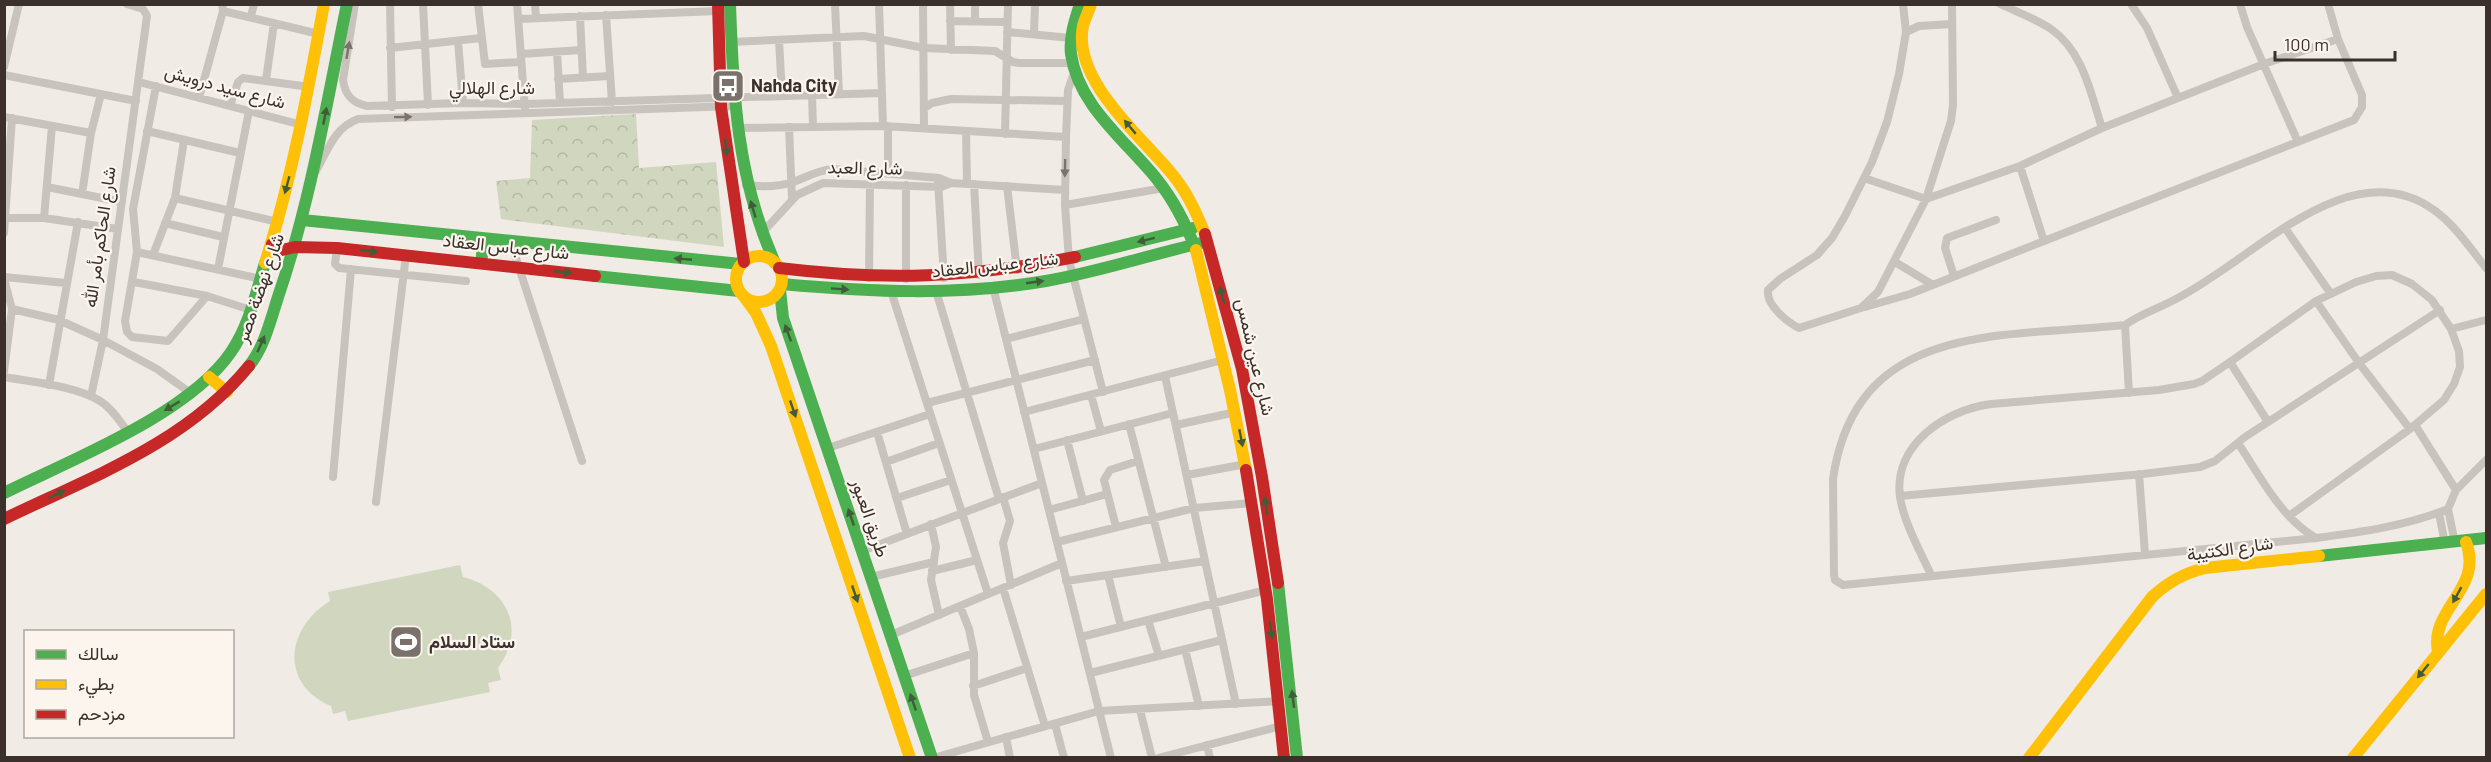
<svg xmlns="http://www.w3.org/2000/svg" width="2491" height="762" font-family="Barlow,Vazirmatn,sans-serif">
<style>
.park{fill:url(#park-crowns)}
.pitch{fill:#d1d6bf}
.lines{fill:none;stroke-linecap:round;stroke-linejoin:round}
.street{stroke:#c9c3be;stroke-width:8}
.fast{stroke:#4caf50;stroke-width:12}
.slow{stroke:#ffc107;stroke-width:12}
.jam{stroke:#c62828;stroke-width:12}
.oneway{fill:#7b726d}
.oneway2{fill:#415c38}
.labels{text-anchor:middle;stroke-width:4.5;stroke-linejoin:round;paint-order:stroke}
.poi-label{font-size:18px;font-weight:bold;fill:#3b302b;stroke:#fbf5ee;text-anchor:start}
.street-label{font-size:18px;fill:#3b302b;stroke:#fbf5ee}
</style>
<defs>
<pattern id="park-crowns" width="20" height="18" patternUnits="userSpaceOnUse" patternTransform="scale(1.5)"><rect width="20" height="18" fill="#d1d6bf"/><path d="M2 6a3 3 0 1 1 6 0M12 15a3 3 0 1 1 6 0" fill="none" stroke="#b4b8a4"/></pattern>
</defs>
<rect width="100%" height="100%" fill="#f0ebe5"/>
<path class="park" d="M636,114L639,168L716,162L724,247L501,219L496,181L530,178L532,120Z"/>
<path class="pitch" d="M460,565L463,577C507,588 527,629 498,668L501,680L488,683L490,692L348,721L345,711L333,714L331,706C279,684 286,628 330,601L328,592Z"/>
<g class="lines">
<path class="street" d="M355,4L343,80C345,95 352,103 367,106L463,103L525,104L881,93
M390,4L392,107
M423,4L428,105
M478,4L485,64L521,62
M517,4L525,109
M535,4L536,18
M835,4L839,94
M879,4L883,126
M923,4L924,128
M950,4L951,50
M975,4V21
M1903,4L1906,32
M1952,4L1953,105L1951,121L1926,199L2020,166L2102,128L2264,64L2338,39
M2000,4C2017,12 2036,19 2051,29C2083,51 2091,94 2102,128
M2131,4L2147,28L2178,98
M2240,4L2247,27L2298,142
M223,11L319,34
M606,15L612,102
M251,16L254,4
M580,16L583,78
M518,19L718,11
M950,21L1007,22
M1007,32L1071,38
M1034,34L1035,4
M779,40L782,95
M458,41L463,103
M731,42L864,36L924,48L995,51L1013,62L1019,63H1073
M390,48L481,38
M557,52L560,103
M521,54L581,50
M4,67L19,4
M1075,70L1068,90L1066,137L1065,205L1069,260L1103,392
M4,75L136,101
M558,79L610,76
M266,80L274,23
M139,82L302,125
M156,86L133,209L137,252L125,321L127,332L132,337L168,341L207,296
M812,95L813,127
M199,98L223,11L222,4
M230,106L238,82L243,78L310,87
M924,108L932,103L951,99L1067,101
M4,117L91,133
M52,126L44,218L118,229
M789,127L792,200
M738,128L883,126L1066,137
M147,131L240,153
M966,131L967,184
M1005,134L1008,4
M2020,166L2044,241L2354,120L2362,107V95L2338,39L2328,4
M316,171C328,150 334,128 358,119L735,106
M888,173V126
M1864,178L1926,199L1878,292L1861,308L1799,328C1787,322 1766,305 1768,290L1780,279L1817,255L1832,238L1845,216L1872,162L1887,122L1899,74L1906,32L1919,26L1952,24
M938,181L944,278
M974,184L979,275
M746,185C762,187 778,187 793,182C807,177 818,170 833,169L939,178L951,183L1065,190
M906,185V279
M1007,186L1017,270
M47,187L122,202
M82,194L91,133L101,94
M175,198L278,222
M1065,205L1164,188
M6,218H44
M165,223L223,237
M2285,228L2331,294
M4,233L12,118
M761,234L797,195L823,183L941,187L951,183
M511,243L582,461
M337,248L335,264L339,268L466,281
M137,252L261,279
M153,255L175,198L184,140
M1895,262L1933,285
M218,269L249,111
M1954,276L1945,248L1947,238L1996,220
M4,277L66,283
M869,278L870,183
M4,279L12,309L4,371
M134,282L207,296L251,310
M993,287L1111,758
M891,291L988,594
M936,291L999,499
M2316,301L2359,363L2410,429
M1865,307L1910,294L2044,241
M12,309L59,320L103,340L157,369L192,394
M2125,325L2129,393
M2451,329L2486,320
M1006,339L1084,319
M2230,362L2268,422
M1165,376L1236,704
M4,377C33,382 76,386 100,401C112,408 120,422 128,432
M49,385L78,222
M1091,395L1101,431
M91,396L103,340L147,16L143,9L127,4
M927,403L1095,360
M1024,412L1223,360
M1129,424L1166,567
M1176,425L1236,412
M2415,425L2456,490
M877,432L907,534
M1067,440L1083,501
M2238,443C2260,476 2281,518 2316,538
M828,448L930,414
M1034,449L1173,413
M886,462L939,443
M2139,474L2145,554
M1187,475L1246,464
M333,477L351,269
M1900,496L2143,474L2200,467L2215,461L2245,437L2440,310
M1003,497L1010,521L1003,543L1011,585
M897,498L951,480
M376,502L406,255
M2448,509C2405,526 2362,532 2316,538L1843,585L1835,580L1834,575L1833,479C1856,320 2003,338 2125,325C2140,314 2157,309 2174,300C2190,292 2205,282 2221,271C2280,232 2362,158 2434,210C2455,225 2470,248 2486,268
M1049,510L1107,494
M2439,513L2445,544
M931,524L936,547L931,580L939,615
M1116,527L1104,480L1110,470L1138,461
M1057,542L1194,508L1252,503
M2455,543L2448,509L2456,490L2486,460
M862,551L1042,483
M932,571L977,560
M1108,575L1121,627
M1931,575C1920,551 1904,523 1900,497C1893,445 1945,410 1991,404L2159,390L2194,384L2202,381L2230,362L2316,301L2356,282L2376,276L2392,275L2412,284L2432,300L2451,329L2459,351L2460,367L2454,384L2444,400L2410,429L2289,516
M871,577L934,562
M1066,581L1205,561
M1003,588L1045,726
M960,606L969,629L974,653V695L988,742
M1148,620L1159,656
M891,635L1062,563
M1081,637L1266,590
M1185,649L1199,706
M1090,673L1222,640
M904,676L974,653
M973,686L1027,668
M1140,710L1152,758
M1055,724L1064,758
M1006,737L1010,758
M1207,745L1210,758
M933,758L1099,711L1279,701
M1158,758L1281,726"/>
<path class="fast" d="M730,4C733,96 737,178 775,263
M1080,4C1075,20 1069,37 1071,54C1078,105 1125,140 1156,178C1173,199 1186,224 1196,250
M302,220L741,264
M1075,257L1193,228
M481,263L484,239
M595,276L739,291
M782,284C870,292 958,296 1046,281C1098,272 1149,255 1201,243
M780,290L783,318L932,758
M249,366C265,346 271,318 279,294C311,200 327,101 347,4
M4,493C71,460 189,414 231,352C249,326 256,293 265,263
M2319,556L2486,538
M1278,583L1297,758"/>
<path class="slow" d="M1091,4C1089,11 1085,18 1083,26C1072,80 1141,136 1172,174C1187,192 1196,212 1205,234
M1196,250L1230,390L1246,470
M736 279a23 23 0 1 1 46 0a23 23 0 1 1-46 0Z
M265,263C292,178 308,91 324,4
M745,298L756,313L771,346L910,758
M209,377L227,392
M2438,652C2429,608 2484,590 2466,542
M2029,758L2152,597C2168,582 2184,573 2205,568L2319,556
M2353,758L2486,594"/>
<path class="jam" d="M718,4L721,107L744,262
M1205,234L1242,369L1262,477L1278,583
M272,244L282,250L295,247L337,248L595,276
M779,268C886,281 969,278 1075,257
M1246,470L1267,599L1284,758
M4,519C91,477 186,443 249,366"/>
</g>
<defs><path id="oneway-solid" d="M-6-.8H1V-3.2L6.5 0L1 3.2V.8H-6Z" transform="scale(1.5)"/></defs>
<g class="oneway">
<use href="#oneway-solid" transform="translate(348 50) rotate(-80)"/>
<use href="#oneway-solid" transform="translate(403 117) rotate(-1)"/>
<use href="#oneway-solid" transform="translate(1065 168) rotate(91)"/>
</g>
<g class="oneway2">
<use href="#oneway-solid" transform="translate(325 116) rotate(-79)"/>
<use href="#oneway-solid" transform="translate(1130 127) rotate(-130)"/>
<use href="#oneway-solid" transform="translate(726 147) rotate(83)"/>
<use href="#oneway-solid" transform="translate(287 185) rotate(105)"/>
<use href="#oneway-solid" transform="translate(753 209) rotate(-107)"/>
<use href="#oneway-solid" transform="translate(1146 240) rotate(166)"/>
<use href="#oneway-solid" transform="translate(369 251) rotate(6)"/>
<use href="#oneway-solid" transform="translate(683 259) rotate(-175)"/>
<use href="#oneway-solid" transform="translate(563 272) rotate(6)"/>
<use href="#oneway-solid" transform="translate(1035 282) rotate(-8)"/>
<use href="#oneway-solid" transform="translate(840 289) rotate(4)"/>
<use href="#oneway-solid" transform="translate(1222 295) rotate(-105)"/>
<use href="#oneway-solid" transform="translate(788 333) rotate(-110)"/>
<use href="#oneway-solid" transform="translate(261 344) rotate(-66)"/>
<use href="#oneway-solid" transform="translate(172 406) rotate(149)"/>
<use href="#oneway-solid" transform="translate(793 409) rotate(71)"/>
<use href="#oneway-solid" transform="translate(1241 438) rotate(79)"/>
<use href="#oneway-solid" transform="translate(57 494) rotate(-25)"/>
<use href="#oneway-solid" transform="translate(1266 506) rotate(-99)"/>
<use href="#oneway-solid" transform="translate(851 517) rotate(-109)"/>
<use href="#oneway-solid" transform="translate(855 594) rotate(71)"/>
<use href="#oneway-solid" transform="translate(2457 595) rotate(119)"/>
<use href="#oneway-solid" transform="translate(1271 630) rotate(82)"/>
<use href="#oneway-solid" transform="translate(2423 671) rotate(129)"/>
<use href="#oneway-solid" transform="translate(1293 699) rotate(-97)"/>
<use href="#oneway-solid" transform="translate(913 702) rotate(-109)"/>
</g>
<defs>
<g id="bus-square" transform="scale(1.725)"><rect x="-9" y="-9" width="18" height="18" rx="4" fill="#7a716c" stroke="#fbf5ee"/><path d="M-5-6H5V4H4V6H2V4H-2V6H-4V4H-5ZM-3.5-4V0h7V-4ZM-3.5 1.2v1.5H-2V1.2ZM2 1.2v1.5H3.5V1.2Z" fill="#fff"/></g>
<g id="stadium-square" transform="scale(1.725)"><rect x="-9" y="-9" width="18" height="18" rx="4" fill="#7a716c" stroke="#fbf5ee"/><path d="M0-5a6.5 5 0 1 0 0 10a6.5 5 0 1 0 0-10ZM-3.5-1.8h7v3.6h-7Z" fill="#fff"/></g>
</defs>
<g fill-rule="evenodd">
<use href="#bus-square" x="728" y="86"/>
<use href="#stadium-square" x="406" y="642"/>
</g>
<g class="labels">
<g class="poi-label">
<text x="751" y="92">Nahda City</text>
<text x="429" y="648">ستاد السلام</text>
</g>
<g class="street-label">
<text transform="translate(225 87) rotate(15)" y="6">شارع سيد درويش</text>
<text x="492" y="94">شارع الهلالي</text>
<text transform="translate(865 168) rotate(1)" y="6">شارع العبد</text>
<text transform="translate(100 237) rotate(-82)" y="6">شارع الحاكم بأمر الله</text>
<text transform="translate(506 247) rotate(6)" y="6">شارع عباس العقاد</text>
<text transform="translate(995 265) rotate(-6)" y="6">شارع عباس العقاد</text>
<text transform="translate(260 288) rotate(-71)" y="6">شارع نهضة مصر</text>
<text transform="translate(1255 357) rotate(77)" y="6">شارع عين شمس</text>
<text transform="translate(870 518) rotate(71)" y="6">طريق العبور</text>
<text transform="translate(2230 549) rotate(-8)" y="6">شارع الكتيبة</text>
</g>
</g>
<rect width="2491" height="762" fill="none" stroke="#3b302b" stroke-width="12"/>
<rect x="24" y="630" width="210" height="108" fill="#fbf5ee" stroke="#aea6a0" stroke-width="1.5"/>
<rect x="36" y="650" width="30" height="9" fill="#4caf50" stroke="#aea6a0" stroke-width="1.5"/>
<text x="78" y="660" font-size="18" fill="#3b302b">سالك</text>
<rect x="36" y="680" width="30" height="9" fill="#ffc107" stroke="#aea6a0" stroke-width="1.5"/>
<text x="78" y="690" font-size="18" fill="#3b302b">بطيء</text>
<rect x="36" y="710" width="30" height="9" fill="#c62828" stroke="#aea6a0" stroke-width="1.5"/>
<text x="78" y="720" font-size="18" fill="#3b302b">مزدحم</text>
<path d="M2275 51v9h120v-9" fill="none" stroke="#3b302b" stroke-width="3"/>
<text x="2284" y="51" font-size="18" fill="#3b302b" stroke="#fbf5ee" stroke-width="4.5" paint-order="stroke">100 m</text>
</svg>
